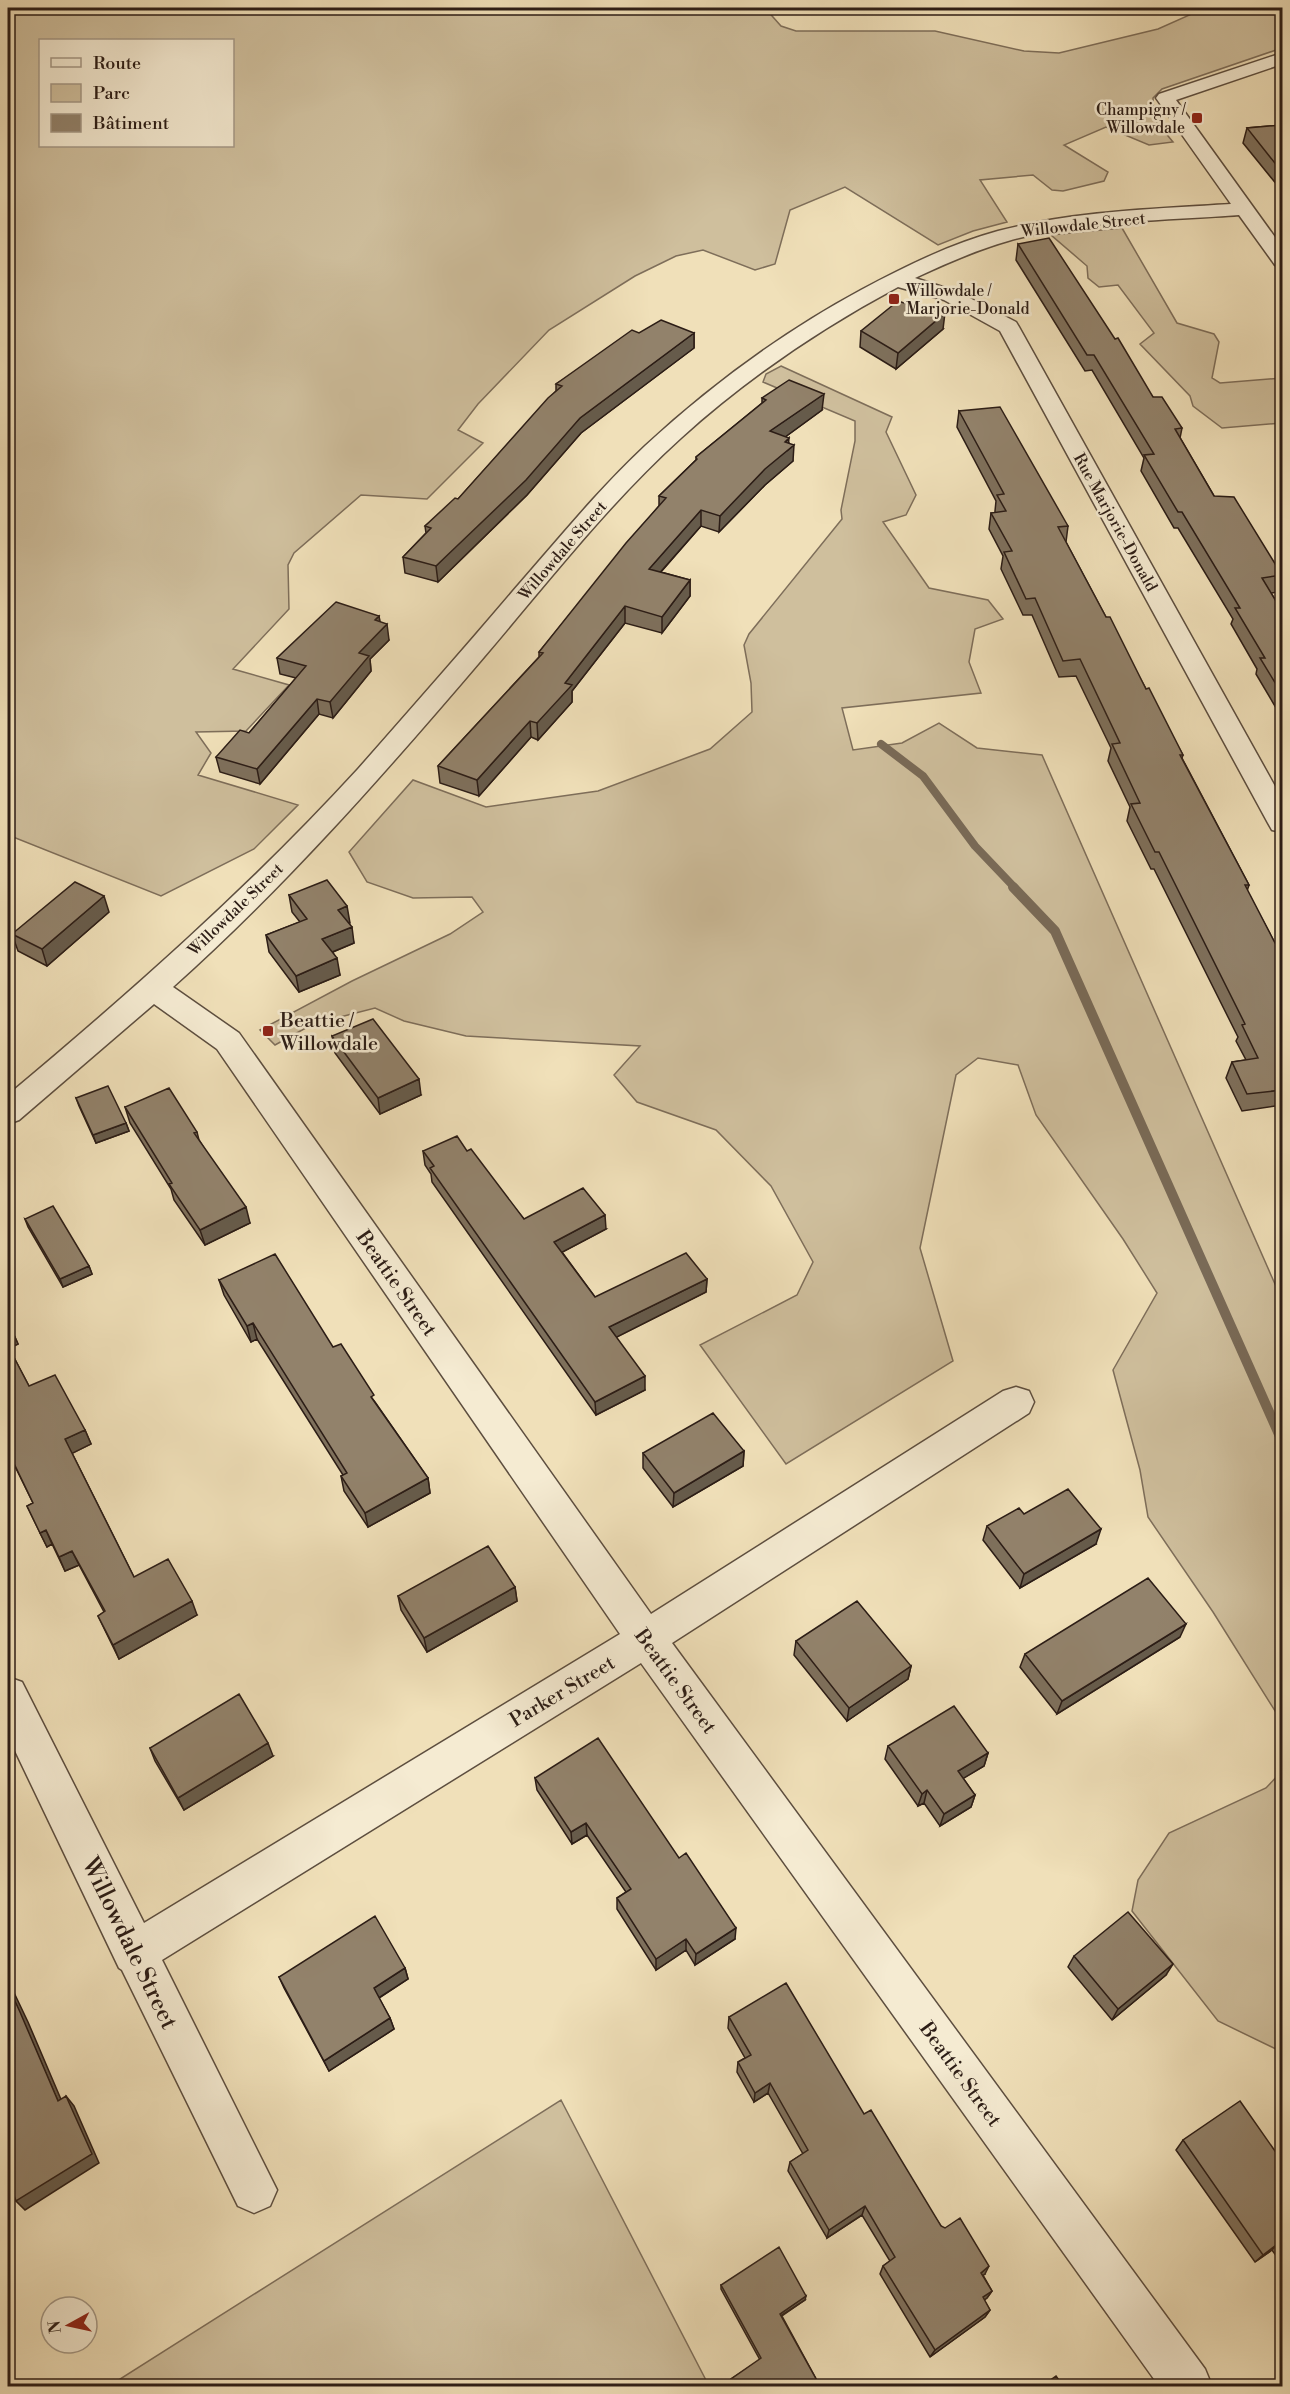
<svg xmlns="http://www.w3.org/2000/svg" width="1290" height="2394" font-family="'Libre Bodoni',serif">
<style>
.green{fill:#cfbf9d;stroke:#7e6e5a;stroke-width:1.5;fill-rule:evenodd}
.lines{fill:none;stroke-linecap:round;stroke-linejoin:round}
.stream-far1{stroke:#796a57;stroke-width:8}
.stream{stroke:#796a57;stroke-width:10}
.street-casing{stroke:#5d4e3f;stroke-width:3}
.street{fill:#f5ebd2;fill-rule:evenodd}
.wall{fill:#7e705c;stroke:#2c1d16;stroke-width:1.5}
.shaded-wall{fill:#665b4b;stroke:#2c1d16;stroke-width:1.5}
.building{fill:#92826b;stroke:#2c1d16;stroke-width:1.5}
.poi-dot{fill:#8f2418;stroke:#f5ebd2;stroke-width:2}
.labels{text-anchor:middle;stroke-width:5;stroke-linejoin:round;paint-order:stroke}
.far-poi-label{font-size:16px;fill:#2c1d16;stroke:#f5ebd2;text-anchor:end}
.far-street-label{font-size:16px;fill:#2c1d16;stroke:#f5ebd2}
.poi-label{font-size:20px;fill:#2c1d16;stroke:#f5ebd2;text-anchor:start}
.street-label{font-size:20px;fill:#2c1d16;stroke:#f5ebd2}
.near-street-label{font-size:24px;fill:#2c1d16;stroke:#f5ebd2}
</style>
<rect width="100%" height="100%" fill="#f0e0b9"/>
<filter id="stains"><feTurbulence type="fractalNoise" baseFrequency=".00333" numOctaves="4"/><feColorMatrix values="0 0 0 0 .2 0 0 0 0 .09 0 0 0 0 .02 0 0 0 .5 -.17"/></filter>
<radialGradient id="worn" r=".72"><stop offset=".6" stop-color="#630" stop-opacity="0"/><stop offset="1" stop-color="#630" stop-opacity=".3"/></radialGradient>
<path class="green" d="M8,8H765L781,26L796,31H935L1024,51L1059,53L1158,29L1194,13L1197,8H1282V48L1162,89L1153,98L1154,119L1173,142L1149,145L1106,127L1064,145L1108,172L1104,181L1063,191L1052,190L1033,175L980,180L1007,222L973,231L938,245L845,187L790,210L775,264L755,270L703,250L676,256L635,276L549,330L478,404L458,430L483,443L427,499L361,495L294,553L288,565L289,609L233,669L289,685L246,731L196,732L211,753L198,775L298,805L254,849L161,896L8,835ZM40,40H232V146H40Z
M1122,228L1177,323L1214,334L1219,342L1212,378L1220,383L1282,378V423L1222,428L1193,406L1190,396L1140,344L1154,333L1118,285L1099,287L1088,278L1087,266L1051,235Z
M781,366L892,417L886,432L916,495L906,515L883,522L929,588L988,600L1003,619L975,629L969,662L981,693L842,708L853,750L902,743L939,723L977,748L1042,755L1282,1300V1722L1213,1612L1148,1517L1140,1470L1113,1370L1157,1293L1123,1239L1036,1115L1018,1065L978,1058L956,1075L920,1248L953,1361L786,1464L700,1345L797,1295L813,1262L771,1186L716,1130L637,1102L614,1075L640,1046L466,1036L404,1021L375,1008L313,1024L275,1045L260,1030L352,981L450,934L483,912L472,897L413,898L367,882L349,852L413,780L486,807L598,791L710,749L752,712L751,683L744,645L749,634L842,519L841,510L855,441V421L763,382L766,374Z
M1282,1771V2052L1218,2021L1132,1911L1138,1880L1169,1833L1266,1788Z
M561,2100L709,2386H109Z"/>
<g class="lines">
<path class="stream-far1" d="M881,744L923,776L975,846L1015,888"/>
<path class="stream" d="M1013,887L1055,931L1282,1441"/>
<g class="street-casing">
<path id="street" d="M1282,53V64L1176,100L1282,247V267L1275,265L1239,215C1162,221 1082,220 1008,241C976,250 945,264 915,278L958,292L1016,322L1019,327L1282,799V832L1272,830L1268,823L1000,331L944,300L898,287C820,329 747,378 681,438C608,504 548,582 484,657C386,772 286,886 173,987L239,1033L651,1614L1003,1391L1016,1387L1029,1391L1034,1402L1029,1413L672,1643L1205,2369L1212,2386H1159L641,1663L162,1960L277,2190L270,2206L254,2213L238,2206L122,1970L119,1968L8,1736V1677L22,1682L144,1923L620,1634L217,1049L154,1004L19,1120L8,1124V1095C131,992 250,887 358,769C410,710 462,651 513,591C556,542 597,491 645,446C710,386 783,332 861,290C904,267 950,244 998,231C1074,211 1153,209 1231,204L1156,98L1159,94Z"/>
</g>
<use href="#street" class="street"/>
</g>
<path class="wall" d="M1282,125V191L1243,143L1247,128Z
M1018,244L1153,397L1182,428L1180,438L1214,496L1282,575L1278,592L1271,593L1282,611V718L1256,674L1257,669L1231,624L1233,619L1178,528H1174L1141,471L1144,458L1092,370L1085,371L1016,260Z
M943,329L896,369L860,347L861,331Z
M639,333H694V348L581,433L527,495L438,582L405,573L403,557L426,533L425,526L458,499L556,391V384Z
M762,398L822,410L785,437L789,443L793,461L765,485L719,532L701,526L661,572L690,580V596L662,633L625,623L572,691V702L538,740L531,737L479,796L440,783L438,766L539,657V652L659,506V496L696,460V457L762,403Z
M959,411L1068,526L1066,542L1106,617L1183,755L1182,758L1249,885L1247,891L1275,943L1282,945V1105L1242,1111L1226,1078L1232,1062L1246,1060L1236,1041L1238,1037L1154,869H1151L1127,821L1130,807L1108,761L1111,748L1076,676L1059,677L1032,615H1023L1001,569L1003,556L989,529L991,513H995V511L996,501L957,427Z
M379,616L380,622L389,640L370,659L371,671L333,718L319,714L260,784L220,772L216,757L249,733L296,678L280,674L277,658Z
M289,895L350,923H349L354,943L333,952L340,975L299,992L269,952L266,935L300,922L292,912Z
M109,912L47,966L18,951L12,934Z
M332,1036L421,1095L380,1114L335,1053Z
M76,1098L126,1123L129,1131L96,1143L79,1106Z
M125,1107L197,1132L199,1140L250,1223L205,1245L174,1200L171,1189L130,1123Z
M423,1151H467L524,1219L606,1229L562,1252L595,1297L707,1279L706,1292L616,1337L645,1390L596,1415L432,1182L431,1174L425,1165Z
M25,1219L89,1266L92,1274L63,1287L28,1227Z
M219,1280L333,1347L375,1402L428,1478L430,1493L368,1527L344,1491L341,1476L343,1475L257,1339L251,1342L224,1295Z
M8,1321L18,1344L9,1348L29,1386L85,1430L91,1444L72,1453L134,1577L197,1615L119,1659L98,1616L104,1612L79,1565L65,1571L52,1544L47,1547L27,1506L33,1503L8,1452Z
M744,1451L743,1466L673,1507L643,1468V1453Z
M1024,1514L1096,1544L1020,1588L983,1540L987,1526Z
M515,1587L517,1601L427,1652L401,1610L398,1596Z
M1180,1637L1057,1714L1020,1667L1025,1654Z
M796,1641L911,1666L908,1679L847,1721L794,1655Z
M888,1746L988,1753L984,1766L963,1778L975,1795L971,1807L940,1826L924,1803L918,1806L885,1759Z
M150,1748L273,1756L184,1810L155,1761Z
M535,1778L735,1939L695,1965L686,1950L656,1970L617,1909V1898L626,1892L587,1835L572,1844L537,1790Z
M1074,1956L1166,1975L1112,2020L1068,1967Z
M405,1968L408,1979L379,1998L390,2018L394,2029L329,2071L284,1988L279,1977Z
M729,2017L864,2114L941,2226L985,2274L983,2275L992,2291L987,2298L984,2300L990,2310L985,2317L930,2357L880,2274L883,2266L890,2261L862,2215L827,2238L788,2171L790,2162L803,2154L768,2093L754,2102L737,2072L738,2062L745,2058L728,2028Z
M1183,2140L1282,2161V2264L1272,2250L1255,2262L1176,2150Z
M721,2285L805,2300L782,2316L820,2386H733L731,2382V2379L760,2360L721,2289Z"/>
<path class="shaded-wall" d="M945,313L943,329L896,369L898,353Z
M694,333V348L581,433L527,495L438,582L436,566L580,418Z
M824,394L822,410L770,448V431Z
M789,438L788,450L794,445L793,461L765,485L719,532L720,516Z
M701,510V526L649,585V569Z
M690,580V596L662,633V617Z
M625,606V623L572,691V702L538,740L537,723L565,683Z
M379,616L381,630L387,624L389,640L370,659L371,671L333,718L330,702L359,653L375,620Z
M317,699L319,714L260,784L257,769Z
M530,721L531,737L479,796L477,780Z
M104,896L109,912L47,966L42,949Z
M347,906L350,923L341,926L338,910Z
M352,927L354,943L325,955L322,939Z
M337,958L340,975L299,992L296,976Z
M419,1079L421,1095L380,1114L378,1098Z
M126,1123L129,1131L96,1143L93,1135Z
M246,1207L250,1223L205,1245L200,1230Z
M605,1215L606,1229L555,1256L554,1242Z
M89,1266L92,1274L63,1287L60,1279Z
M707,1279L706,1292L609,1341V1327Z
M253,1323L257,1339L251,1342L247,1326Z
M11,1328L18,1344L8,1349V1330Z
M645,1376V1390L596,1415L595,1402Z
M85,1430L91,1444L71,1454L65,1439Z
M744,1451L743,1466L673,1507L674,1493Z
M428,1478L430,1493L368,1527L365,1513Z
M1101,1529L1096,1544L1020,1588L1024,1574Z
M46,1530L52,1544L47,1547L40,1533Z
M72,1551L79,1565L65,1571L59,1557Z
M515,1587L517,1601L427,1652L424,1638Z
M192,1601L197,1615L119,1659L113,1645Z
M1186,1624L1180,1637L1057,1714L1062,1701Z
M911,1666L908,1679L847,1721L849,1708Z
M268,1743L273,1756L184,1810L178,1798Z
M988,1753L984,1766L954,1784L958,1771Z
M927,1790L924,1803L918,1806L922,1794Z
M975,1795L971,1807L940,1826L944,1814Z
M586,1823L587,1835L572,1844L571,1832Z
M736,1928L735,1939L695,1965L696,1954Z
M686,1939V1950L656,1970V1959Z
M1173,1964L1166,1975L1112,2020L1118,2009Z
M405,1968L408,1979L377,1999L374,1988Z
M8,1980L28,2022L66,2111L58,2101L8,1986Z
M390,2018L394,2029L329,2071L324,2061Z
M770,2083L768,2093L754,2102L755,2093Z
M66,2096L74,2106L99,2163L25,2210L16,2201Z
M865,2206L862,2215L827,2238L829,2230Z
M1280,2242L1272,2250L1255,2262L1263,2255Z
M989,2266L985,2274L976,2280L981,2273Z
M992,2291L987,2298L978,2305L983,2297Z
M806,2296L805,2300L779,2317L780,2314Z
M990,2310L985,2317L930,2357L935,2350Z"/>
<path class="building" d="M1282,125V172L1247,128Z
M1049,238L1115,339L1118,338L1153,397H1162L1182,428L1175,429L1214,496L1234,497L1282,575L1262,578L1282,611V694L1260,658H1265L1235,608H1240L1182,512H1178L1144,455L1154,454L1094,355H1087L1018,244Z
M898,301L907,304L909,302L945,313L898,353L861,331Z
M661,320L694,333L580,418L526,480L436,566L403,557L431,528L425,526L455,498L458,499L548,398L562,386L556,384L632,330L639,333Z
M789,380L824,394L770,431L789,438L785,442L794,445L765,469L720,516L701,510L649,569L690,580L662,617L625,606L565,683L572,685L537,723L530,721L477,780L438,766L543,653L539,652L626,543L666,498L659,496L697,459L696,457L766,400L762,398Z
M1000,407L1068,526L1058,527L1106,617H1110L1146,689L1149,688L1183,755H1180L1249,885H1245L1275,943L1281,942L1282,945V1090L1247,1094L1232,1062L1258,1058L1242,1025L1245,1024L1159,852H1155L1131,804L1140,803L1112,744L1120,743L1080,659L1063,661L1035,598L1026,599L1004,552L1012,551L991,513L1006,511L997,495L1004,494L959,411Z
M336,602L379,616L375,620L387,624L359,653L369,656L330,702L317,699L257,769L216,757L240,730L249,733L306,666L277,658Z
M327,880L347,906L338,910L352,927L322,939L337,958L296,976L266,935L307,919L289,895Z
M75,882L104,896L42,949L12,934Z
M373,1019L419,1079L378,1098L332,1036Z
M108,1086L126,1123L93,1135L76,1098Z
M169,1088L197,1132L194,1133L246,1207L200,1230L169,1184L172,1183L125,1107Z
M457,1136L467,1151L471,1149L524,1219L583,1188L605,1215L554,1242L595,1297L686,1253L707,1279L609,1327L645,1376L595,1402L430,1168L434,1166L423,1151Z
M53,1206L89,1266L60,1279L25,1219Z
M275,1254L333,1347L341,1344L374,1395L371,1397L428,1478L365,1513L341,1476L347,1473L253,1323L247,1326L219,1280Z
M8,1321L11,1328L8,1330Z
M8,1346L29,1386L55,1375L85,1430L65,1439L134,1577L168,1559L192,1601L113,1645L98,1616L105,1611L72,1551L59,1557L46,1530L40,1533L27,1506L33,1503L8,1451Z
M713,1413L744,1451L674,1493L643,1453Z
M1068,1489L1101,1529L1024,1574L987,1526L1019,1508L1024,1514Z
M488,1546L515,1587L424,1638L398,1596Z
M1148,1578L1186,1624L1062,1701L1025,1654Z
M857,1601L911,1666L849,1708L796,1641Z
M239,1694L268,1743L178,1798L150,1748Z
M954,1706L988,1753L958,1771L975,1795L944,1814L927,1790L922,1794L888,1746Z
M598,1738L679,1858L686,1853L736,1928L696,1954L686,1939L656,1959L617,1898L631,1889L586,1823L571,1832L535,1778Z
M1128,1912L1173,1964L1118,2009L1074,1956Z
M375,1916L405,1968L374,1988L390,2018L324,2061L279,1977Z
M786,1983L864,2114L871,2110L941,2226L945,2228L960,2218L989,2266L981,2273L992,2291L983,2297L990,2310L935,2350L883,2266L895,2257L865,2206L829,2230L790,2162L808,2150L770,2083L755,2093L738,2062L751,2055L729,2017Z
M8,1986L20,2012L58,2101L66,2096L92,2154L16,2201L8,2179Z
M1240,2101L1282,2161V2245L1280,2242L1263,2255L1183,2140Z
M779,2247L806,2296L780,2314L820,2386H735L731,2379L761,2358L721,2285Z
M1056,2376L1063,2386H1042Z"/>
<g class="poi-dot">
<rect x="1191" y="112" width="12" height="12" rx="3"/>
<rect x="888" y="293" width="12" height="12" rx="3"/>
<rect x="262" y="1025" width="12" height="12" rx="3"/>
</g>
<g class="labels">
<g class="far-poi-label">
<text x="1185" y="115">Champigny /<tspan x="1185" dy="18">Willowdale</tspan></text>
<text x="906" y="296" text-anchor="start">Willowdale /<tspan x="906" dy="18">Marjorie-Donald</tspan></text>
</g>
<g class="far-street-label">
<text transform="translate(1083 224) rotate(-6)" y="6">Willowdale Street</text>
<text transform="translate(1116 522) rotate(61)" y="6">Rue Marjorie-Donald</text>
<text transform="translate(562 550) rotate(-49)" y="6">Willowdale Street</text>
<text transform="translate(235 909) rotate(-44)" y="6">Willowdale Street</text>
</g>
<g class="poi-label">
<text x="280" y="1027">Beattie /<tspan x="280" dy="23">Willowdale</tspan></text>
</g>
<g class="street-label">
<text transform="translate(397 1283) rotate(55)" y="7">Beattie Street</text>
<text transform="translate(676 1681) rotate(54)" y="7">Beattie Street</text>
<text transform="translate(562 1691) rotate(-31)" y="7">Parker Street</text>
<text transform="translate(961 2074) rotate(54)" y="7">Beattie Street</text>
</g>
<g class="near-street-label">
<text transform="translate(130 1943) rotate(64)" y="8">Willowdale Street</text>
</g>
</g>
<rect width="1290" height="2394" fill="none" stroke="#f0e0b9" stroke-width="30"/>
<rect x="9" y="9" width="1272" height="2376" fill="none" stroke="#2c1d16" stroke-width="3"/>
<rect x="15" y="15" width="1260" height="2364" fill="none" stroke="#2c1d16" stroke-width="1.5"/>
<rect x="39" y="39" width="195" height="108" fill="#f5ebd2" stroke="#a59987" stroke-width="1.5"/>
<rect x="51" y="58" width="30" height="9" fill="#f5ebd2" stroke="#a59987" stroke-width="1.5"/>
<text x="93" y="69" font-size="18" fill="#2c1d16">Route</text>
<rect x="51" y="84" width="30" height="18" fill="#cfbf9d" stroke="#a59987" stroke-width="1.5"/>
<text x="93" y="99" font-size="18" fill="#2c1d16">Parc</text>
<rect x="51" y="114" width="30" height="18" fill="#92826b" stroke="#a59987" stroke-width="1.5"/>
<text x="93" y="129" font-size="18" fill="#2c1d16">Bâtiment</text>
<g transform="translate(69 2325) rotate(262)"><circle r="28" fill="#f5ebd2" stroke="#a59987" stroke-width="1.5"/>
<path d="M0-4.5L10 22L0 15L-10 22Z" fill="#8f2418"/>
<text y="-9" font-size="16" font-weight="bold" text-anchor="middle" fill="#2c1d16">N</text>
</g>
<rect width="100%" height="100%" filter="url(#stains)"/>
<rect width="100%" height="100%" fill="url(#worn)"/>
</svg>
